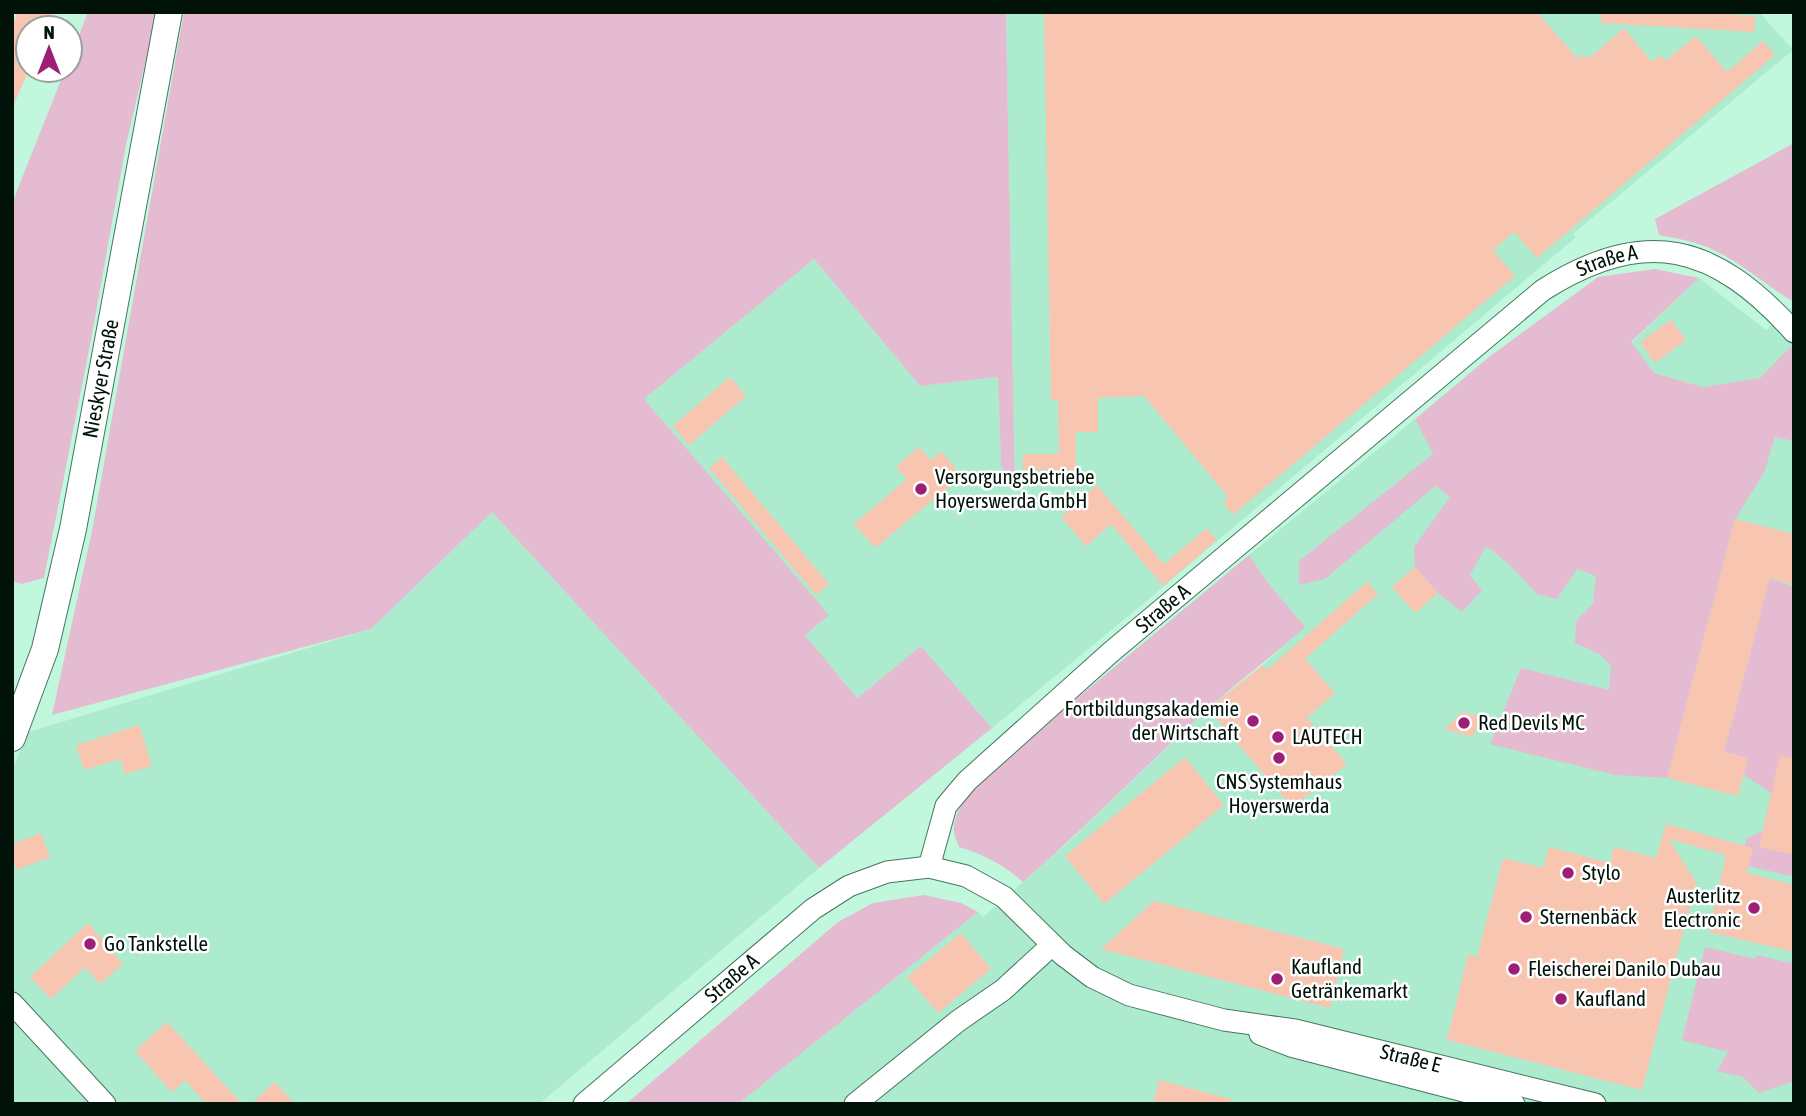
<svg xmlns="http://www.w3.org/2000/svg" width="1806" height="1116" font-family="'Asap Condensed',sans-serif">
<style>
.built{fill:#acebcd}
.green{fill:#e4bbd1}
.building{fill:#f8c6b0}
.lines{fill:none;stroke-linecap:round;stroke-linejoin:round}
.minor-casing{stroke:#447660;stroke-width:23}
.major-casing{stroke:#447660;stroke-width:28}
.minor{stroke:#fff;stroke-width:21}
.major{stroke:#fff;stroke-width:26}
.poi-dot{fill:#9c1f75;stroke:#fff;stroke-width:2.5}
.labels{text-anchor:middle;stroke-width:5;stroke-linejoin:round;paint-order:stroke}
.street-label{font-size:21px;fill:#011209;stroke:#fff}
.poi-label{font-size:21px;fill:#011209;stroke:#fff;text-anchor:start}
</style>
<rect width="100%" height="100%" fill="#c1f8dd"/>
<path class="built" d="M1006,12H1759L1793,50L1573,234L1576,237L1137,609L992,728L921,646L857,698L805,635L828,615L644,399L814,259L920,386L998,377L1001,465L1015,489Z
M1699,278L1766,330L1794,306V350L1790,347L1760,378L1703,387L1654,373L1631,343Z
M1415,419L1434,453L1775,437L1794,441V587L1770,579L1794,749V1104H738L978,912L983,917L1063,847L1208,709L1263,665L1304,627L1269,584L1249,555Z
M492,512L819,868L539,1104H12V771L28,732L371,629Z"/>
<path class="green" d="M88,12H157L126,145L91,340L44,578L22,584L12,581V203L65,70H70V58Z
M184,12H1006L1015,491L1001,465L998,377L920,386L814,259L644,399L829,615L805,635L857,698L921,646L992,728L819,868L492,512L371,629L52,715L92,531Z
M1794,143V302C1765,285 1737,259 1707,247C1692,241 1675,238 1659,235L1655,219Z
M1655,269L1699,278L1631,342L1654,373L1703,387L1760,378L1790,347L1794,350V441L1775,437L1764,473L1735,519L1667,778L1615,775L1490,744L1521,668L1609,690L1611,666L1601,655L1575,643L1576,621L1593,604L1596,576L1577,569L1557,599L1537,594L1509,564L1486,546L1470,575L1482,590L1462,612L1438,593L1415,567L1414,547L1450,497L1435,486L1325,579L1299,585V561L1433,454L1415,419L1489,357L1598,277Z
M1249,555L1269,584L1305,627C1273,656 1238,681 1207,710C1144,767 1086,827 1023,882C1004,865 983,854 959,847C958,843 954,836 954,831C952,803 991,772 1009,755Z
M1770,578L1794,587V875L1790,876L1748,866L1740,859L1747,838L1763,831L1771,793L1744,775L1748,758L1724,752Z
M924,895L961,903L978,912L738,1104H626L838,922L873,903Z
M1705,947L1755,959L1757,955L1791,963L1794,952V1081L1759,1093L1743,1077L1717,1071L1728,1052L1682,1040Z"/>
<path class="building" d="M18,12H53L47,28H28V72L12,109V26Z
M1044,12H1537L1578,59L1584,54L1588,59L1624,28L1652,62L1661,55L1665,61L1696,36L1727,72L1763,41L1775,55L1537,258L1514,232L1493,250L1515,276L1233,515L1223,502L1228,497L1144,396L1098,398V432H1076V470H1023V454H1059L1058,400H1051Z
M1601,12H1692L1755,16L1754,32L1601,23Z
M1671,320L1686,340L1655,363L1640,342Z
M730,377L746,396L689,445L673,426Z
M919,447L931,460L941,451L962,476L875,548L854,524L907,479L896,467Z
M722,457L829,584L816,595L709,468Z
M1097,485L1164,564L1207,528L1217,540L1163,586L1111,524L1086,546L1061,517Z
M1735,519L1794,534V585L1770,578L1724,752L1748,758L1738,796L1667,778Z
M1415,567L1438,593L1415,613L1392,587Z
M1367,582L1378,594L1305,659L1335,693L1307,718L1347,764L1292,807L1208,709L1263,665L1267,670Z
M1462,712L1480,716L1473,737L1445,729Z
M139,725L152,766L125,774L120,759L84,770L76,745Z
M1780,755L1794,758V855L1759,847Z
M1185,757L1224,805L1104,904L1065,856Z
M1666,824L1753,848L1747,873L1794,885V952L1709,932L1726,855L1669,839L1696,882L1642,1090L1447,1040L1468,955L1477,957L1503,858L1543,868L1549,847L1610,863L1614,847L1656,858Z
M41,833L50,857L17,870L12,858V844Z
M1154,901L1344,949L1330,1008L1101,949Z
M88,923L123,964L100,984L85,967L51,999L30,977Z
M961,933L991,969L938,1013L907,977Z
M167,1022L242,1104H206L185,1080L172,1092L135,1051Z
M1159,1080L1231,1099L1230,1104H1153Z
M275,1082L295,1104H251Z"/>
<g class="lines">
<g class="minor-casing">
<g id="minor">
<path id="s1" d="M929,867L946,806L967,781L1111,652L1543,290C1645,225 1715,244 1794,332"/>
<path d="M12,1003L105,1104"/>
<path d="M1260,1034L1291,1046L1514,1104"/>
<path id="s2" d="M584,1104L813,909L849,886L887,872L929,867L966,876L1004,897L1063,955L1092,977L1129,995L1224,1020L1295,1030L1595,1104"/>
<path d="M855,1104L958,1021L1003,990L1052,945"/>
</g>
</g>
<g class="major-casing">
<g id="major">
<path id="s3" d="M12,738L45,649L73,529L169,12"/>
</g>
</g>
<use href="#minor" class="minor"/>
<use href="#major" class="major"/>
</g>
<g class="poi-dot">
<circle cx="921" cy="489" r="7"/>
<circle cx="1253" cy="721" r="7"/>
<circle cx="1464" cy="723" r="7"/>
<circle cx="1278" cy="737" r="7"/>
<circle cx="1279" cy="758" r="7"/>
<circle cx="1568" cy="873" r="7"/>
<circle cx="1754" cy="908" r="7"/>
<circle cx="1526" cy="917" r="7"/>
<circle cx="90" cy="944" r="7"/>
<circle cx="1514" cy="969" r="7"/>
<circle cx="1277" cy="979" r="7"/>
<circle cx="1561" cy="999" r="7"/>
</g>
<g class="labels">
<g class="street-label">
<text dy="7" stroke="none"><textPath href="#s1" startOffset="924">Straße A</textPath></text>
<text dy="7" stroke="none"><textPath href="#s3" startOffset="371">Nieskyer Straße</textPath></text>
<text dy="7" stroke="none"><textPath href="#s1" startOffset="357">Straße A</textPath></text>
<text dy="7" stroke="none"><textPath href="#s2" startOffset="194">Straße A</textPath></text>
<text dy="7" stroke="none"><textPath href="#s2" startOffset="957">Straße E</textPath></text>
</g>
<g class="poi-label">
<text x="935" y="484">Versorgungsbetriebe<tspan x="935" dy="24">Hoyerswerda GmbH</tspan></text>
<text x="1239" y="716" text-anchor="end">Fortbildungsakademie<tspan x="1239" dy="24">der Wirtschaft</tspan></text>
<text x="1478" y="730">Red Devils MC</text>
<text x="1292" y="744">LAUTECH</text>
<text x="1279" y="789" text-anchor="middle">CNS Systemhaus<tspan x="1279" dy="24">Hoyerswerda</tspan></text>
<text x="1582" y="880">Stylo</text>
<text x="1740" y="903" text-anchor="end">Austerlitz<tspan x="1740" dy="24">Electronic</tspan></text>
<text x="1540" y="924">Sternenbäck</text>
<text x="104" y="951">Go Tankstelle</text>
<text x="1291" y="974">Kaufland<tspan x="1291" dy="24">Getränkemarkt</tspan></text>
<text x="1528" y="976">Fleischerei Danilo Dubau</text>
<text x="1575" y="1006">Kaufland</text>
</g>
</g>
<rect width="1806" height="1116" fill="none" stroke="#011209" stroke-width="28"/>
<g transform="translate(49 49)"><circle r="33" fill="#ffffff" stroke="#99a09d" stroke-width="2"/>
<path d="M0-5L12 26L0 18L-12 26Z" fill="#9c1f75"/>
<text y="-10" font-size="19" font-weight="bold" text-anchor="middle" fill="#011209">N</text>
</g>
</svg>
